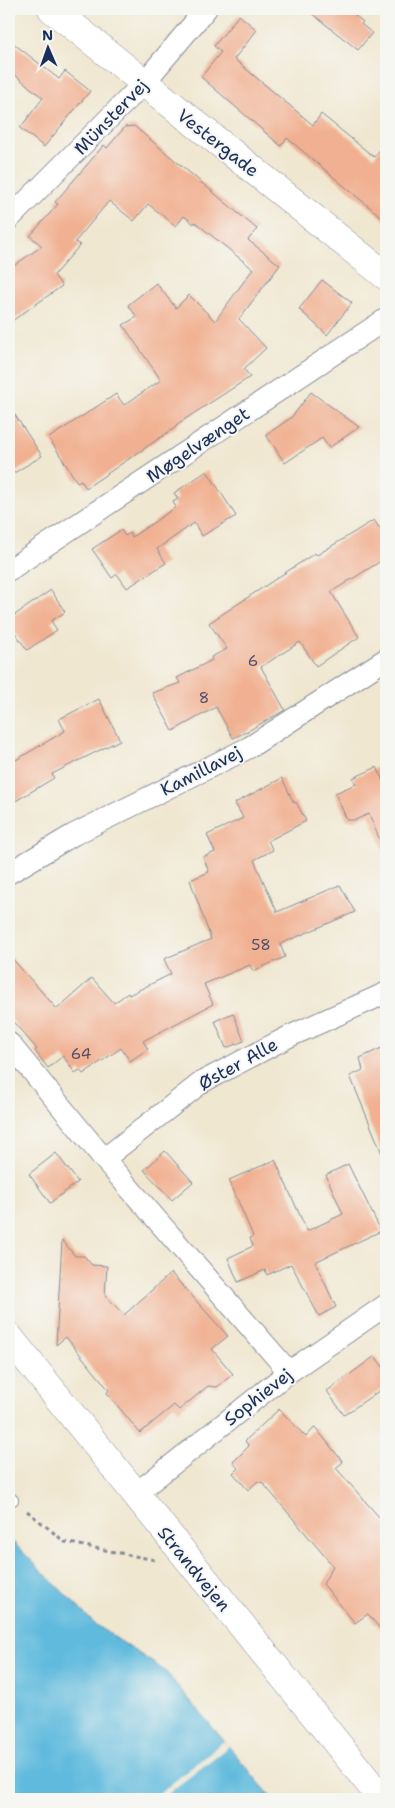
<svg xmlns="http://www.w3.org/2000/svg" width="395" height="1808" font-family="'Shantell Sans',sans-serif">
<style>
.water{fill:#5fbadd;stroke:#3d749e}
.pier{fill:#f0e7d0}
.building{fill:#f1b091}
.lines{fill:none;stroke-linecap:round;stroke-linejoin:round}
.lane-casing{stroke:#868b97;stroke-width:12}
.street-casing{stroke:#868b97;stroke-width:23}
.secondary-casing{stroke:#868b97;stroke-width:29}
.path{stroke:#868b97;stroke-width:3;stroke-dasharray:4 4;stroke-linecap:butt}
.lane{stroke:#fff;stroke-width:10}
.street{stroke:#fff;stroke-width:21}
.secondary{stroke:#fff;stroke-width:28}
.labels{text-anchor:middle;stroke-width:4;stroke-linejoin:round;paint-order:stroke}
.number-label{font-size:15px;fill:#504f6b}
.street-label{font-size:18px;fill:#1b2f5e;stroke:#f6f6f2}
</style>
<rect width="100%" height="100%" fill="#f6f6f2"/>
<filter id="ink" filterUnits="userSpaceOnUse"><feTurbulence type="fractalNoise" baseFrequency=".02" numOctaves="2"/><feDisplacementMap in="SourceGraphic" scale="10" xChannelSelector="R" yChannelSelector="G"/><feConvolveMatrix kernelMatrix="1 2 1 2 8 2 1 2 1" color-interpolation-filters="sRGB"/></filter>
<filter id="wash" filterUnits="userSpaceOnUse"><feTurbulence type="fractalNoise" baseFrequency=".0096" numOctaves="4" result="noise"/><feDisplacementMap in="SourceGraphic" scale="20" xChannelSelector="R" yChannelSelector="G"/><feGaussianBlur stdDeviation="1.12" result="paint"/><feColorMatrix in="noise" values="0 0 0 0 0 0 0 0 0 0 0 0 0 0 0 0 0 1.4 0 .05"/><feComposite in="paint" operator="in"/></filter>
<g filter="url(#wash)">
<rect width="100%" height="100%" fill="#f0e7d0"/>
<path class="water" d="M9,1538L95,1624L165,1671L273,1799H9Z"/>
<path class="pier" d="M224,1741L229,1746L161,1799H153Z"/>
<g id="blocks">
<path class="building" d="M306,9H348L363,22L361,24L372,33L358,50Z
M239,15L257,30L234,59L313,125L321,114L374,157L386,142V221L287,138L281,146L201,77L221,52L214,46Z
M9,40L59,79L65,71L90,91L44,147L20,128L43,98L9,70Z
M134,126L257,229L248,240L280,265L239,319L266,348L244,369L250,377L176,425V427L86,488L81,480L77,482L49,438L116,394L124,405L161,380L123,325L137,317L128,305L156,283L176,308L189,295L215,321L253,269L195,222L194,224L184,216L176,226L148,204L134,221L109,201L75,242L80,245L54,275L62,286L9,323V269L42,246L30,236L58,204L55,202L104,145L107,148L125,127Z
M322,280L352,303L327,335L299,309Z
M311,392L359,427L329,448L322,438L285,463L266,435L292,417Z
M9,406L42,456L9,476Z
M207,471L236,516L202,536L194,523L157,549L166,563L127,588L117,574L112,578L92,549L121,530L125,536L130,533L132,537L176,507L173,502L178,499L174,493Z
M374,520L380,529L386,525V558L331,592L359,637L316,666L300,642L261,667L285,710L246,732L233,738L216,707L173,731L152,693L180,683L177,678L212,660L211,657L227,649L209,623L315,553L317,555Z
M51,590L65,612L51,621L57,630L27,650L9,624V619Z
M99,699L120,740L52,774L54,778L9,805V764L65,731L59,719Z
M377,767L386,788V855L369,814L355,820H347L335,793L356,784L353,778Z
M282,778L294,803L296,802L306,821L268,841L273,850L254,860L277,912L340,885L355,912L280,944L285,957L253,971L250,965L204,984L213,1004L143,1041L148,1049L130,1061L121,1048L83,1074L80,1070L75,1073L63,1056L48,1068L35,1051L37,1049L9,1017V955L57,1009L92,978L114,1003L128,993L129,995L171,974L164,959L211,939L190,880L209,872L203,857L215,852L207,835L243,818L235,803Z
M233,1013L244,1041L226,1048L215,1021Z
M386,1046V1163L350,1076L363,1070L360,1058Z
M165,1151L193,1182L172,1200L144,1170Z
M56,1153L78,1182L50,1203L29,1174Z
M275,1160L307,1231L343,1214L326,1175L348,1164L381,1231L315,1262L336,1307L319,1316L291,1264L267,1275L265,1270L238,1282L228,1258L253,1246L250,1238L253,1236L229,1180Z
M62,1240L75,1256H84L92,1265L107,1266L105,1295L124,1315L171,1273L228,1336L212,1349L233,1374L217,1387L208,1386L179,1410L174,1405L140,1433L107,1393L109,1390L66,1337L56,1345Z
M375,1356L386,1371V1386L344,1415L327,1391Z
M279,1409L306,1437L315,1427L343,1462L336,1468L386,1525V1636L368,1614L355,1623L323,1584L333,1566L262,1482L260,1483L258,1481L248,1490L233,1473L238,1468L233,1462L249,1446L245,1441Z"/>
</g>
</g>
<g filter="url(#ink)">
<use href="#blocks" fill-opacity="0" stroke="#868b97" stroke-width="1"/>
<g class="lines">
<g class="lane-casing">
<path id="lane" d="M9,1496L13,1500"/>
</g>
<g class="street-casing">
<path id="street" d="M9,219L143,84L206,9
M9,570L386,319
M9,873L73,835L250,747L386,659
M9,1043L104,1159L289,1372
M104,1159L202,1082L288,1037L386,993
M134,1495L289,1372L386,1305"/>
</g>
<g class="secondary-casing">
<path id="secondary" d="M52,9L386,276
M9,1337L382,1799"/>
</g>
<path class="path" d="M27,1511L65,1542L155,1560"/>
<use href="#lane" class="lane"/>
<use href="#street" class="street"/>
<use href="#secondary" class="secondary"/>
</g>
</g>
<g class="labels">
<g class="number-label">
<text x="253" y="666">6</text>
<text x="204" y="703">8</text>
<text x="261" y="950">58</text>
<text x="81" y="1059">64</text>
</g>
<g class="street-label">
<text transform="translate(111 117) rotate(-46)" y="6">Münstervej</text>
<text transform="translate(218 143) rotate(38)" y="6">Vestergade</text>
<text transform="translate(198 445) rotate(-34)" y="6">Møgelvænget</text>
<text transform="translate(201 771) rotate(-27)" y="6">Kamillavej</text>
<text transform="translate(238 1064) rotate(-29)" y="6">Øster Alle</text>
<text transform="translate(258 1397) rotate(-38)" y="6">Sophievej</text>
<text transform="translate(194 1569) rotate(51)" y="6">Strandvejen</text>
</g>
</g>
<rect width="395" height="1808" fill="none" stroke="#f6f6f2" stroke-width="30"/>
<g transform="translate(48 48) rotate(358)" stroke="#f6f6f2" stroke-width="4" paint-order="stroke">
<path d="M0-4L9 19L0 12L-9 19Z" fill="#1b2f5e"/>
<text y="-8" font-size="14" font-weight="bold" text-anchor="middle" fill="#1b2f5e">N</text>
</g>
</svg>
